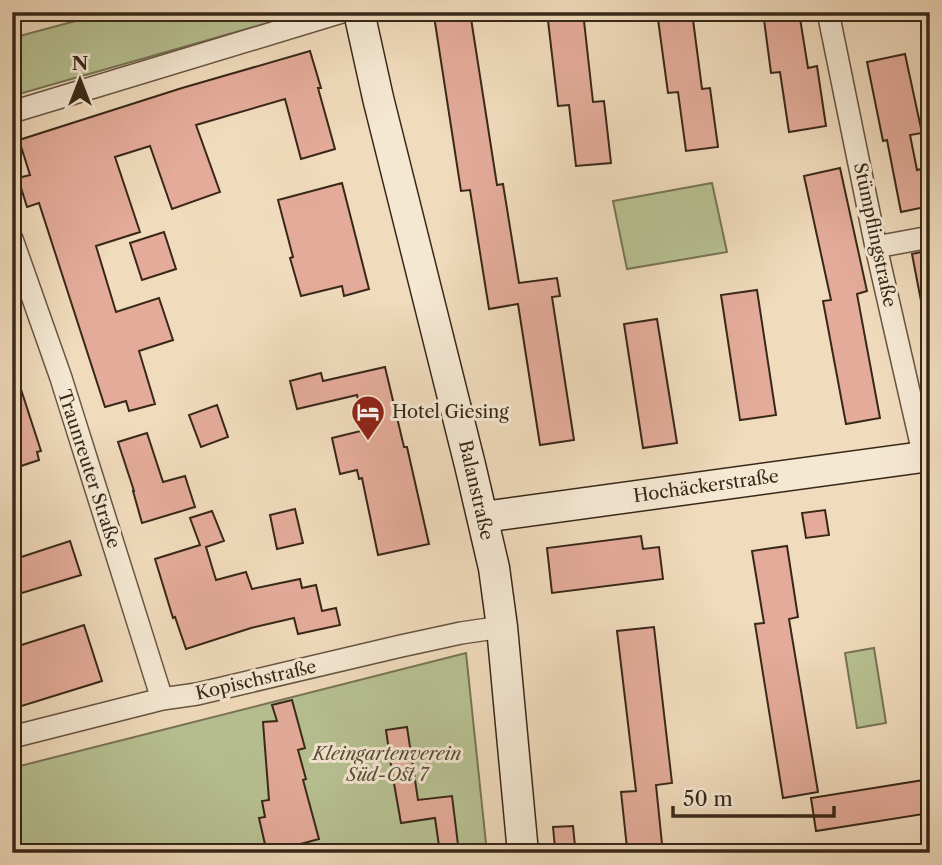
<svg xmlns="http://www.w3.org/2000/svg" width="942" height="865" font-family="'Libre Caslon Text',serif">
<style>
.green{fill:#b7c192;stroke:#787456;stroke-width:2}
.building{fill:#e4ab9a;stroke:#382819;stroke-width:2}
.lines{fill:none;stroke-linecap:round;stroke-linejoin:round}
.street-casing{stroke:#665542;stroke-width:24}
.secondary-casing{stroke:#382819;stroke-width:33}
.street{stroke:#f5e8d3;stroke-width:21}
.secondary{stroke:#f5e8d3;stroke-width:30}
.labels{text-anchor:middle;stroke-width:6;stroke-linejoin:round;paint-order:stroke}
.street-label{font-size:18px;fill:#382819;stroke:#f5e8d3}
.poi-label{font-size:18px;fill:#382819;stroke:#f5e8d3;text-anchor:start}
.park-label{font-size:18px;font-style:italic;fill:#584e37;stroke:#f5e8d3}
</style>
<rect width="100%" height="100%" fill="#f0dbbc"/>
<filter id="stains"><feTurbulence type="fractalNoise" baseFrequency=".00286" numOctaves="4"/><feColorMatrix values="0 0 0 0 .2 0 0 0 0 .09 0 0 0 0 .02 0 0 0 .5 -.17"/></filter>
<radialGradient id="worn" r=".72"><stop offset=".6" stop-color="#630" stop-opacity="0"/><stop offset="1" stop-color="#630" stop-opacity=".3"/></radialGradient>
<path class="green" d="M109,12H303V13L12,96V38Z
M712,183L727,252L627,269L613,201Z
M874,648L886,723L857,728L845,653Z
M466,653L487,853H12V768Z"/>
<path class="building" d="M462,12H470L497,185L503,184L519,283L557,278L560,296L552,297L574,440L540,445L518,304L489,309L470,190L461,191L434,16Z
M547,12H583L593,102L604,101L611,163L576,166L569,105L558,106Z
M657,12H692L702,89L710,88L718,147L686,151L678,92L668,93Z
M763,12H799L808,68L817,66L826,126L789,132L780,72L771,73Z
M310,51L321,88H318L335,149L301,159L285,99L196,125L220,192L172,209L150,146L115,157L140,232L96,246L116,312L159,298L173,340L139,351L155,404L129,411L126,401L105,407L39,203L27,207L18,178L30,175L19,140L182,88Z
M905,54L922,133L910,135L917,170L926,168L930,184V206L901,212L887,140L883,141L867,62Z
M840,168L867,291L857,294L880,418L846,424L823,301L831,300L804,176Z
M342,183L369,289L344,296L342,286L301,296L290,258L293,257L278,200Z
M164,232L176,269L142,280L130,243Z
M930,250V300L921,301L912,254Z
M757,290L776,415L740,420L721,295Z
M657,319L677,443L643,448L624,324Z
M385,367L404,447H407L429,544L378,555L362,478L359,479L357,470L340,474L332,438L365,430L357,395L297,409L290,381L321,373L323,381Z
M16,374L41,451L37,452L39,460L12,469V375Z
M217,405L228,437L201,447L189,415Z
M147,433L163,482L185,476L195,507L142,523L133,491H134L118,442Z
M295,509L303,543L277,549L270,515Z
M825,510L829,535L806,538L802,513Z
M212,511L224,541L206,547L216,580L246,572L252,589L300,579L302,588L316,585L322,611L336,608L340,625L298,634L294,618L251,628L186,649L175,617L173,618L155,559L200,545L190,518Z
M641,536L643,549L659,547L663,579L552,593L547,548Z
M70,541L81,575L12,596V560Z
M787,546L798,617L789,619L818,792L783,798L755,624L764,623L752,551Z
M84,625L102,681L12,709V648Z
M654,627L672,783L656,785L662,844L627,848L621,792L636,791L617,631Z
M292,700L305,748L298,750L306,779L303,780L319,839L293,846V853H267L259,818L265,817L262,801L269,800L263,722L277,721L272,705Z
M407,727L418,800L452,796L459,853H440L435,818L401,823L392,772L386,730Z
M930,779V813L816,831L811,798Z
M573,826L575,846L555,848L553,827Z"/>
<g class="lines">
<g class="street-casing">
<path id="street" d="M828,12L876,247L924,457
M12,112L342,12
M12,239L61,378L162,699
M876,247L930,237
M12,737L162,699L197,694L401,646L461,633L502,627"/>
</g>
<g class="secondary-casing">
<path id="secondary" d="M359,12L378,98L470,465L494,568L502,627L523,853
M483,517L930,456"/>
</g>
<use href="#street" class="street"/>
<use href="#secondary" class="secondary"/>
</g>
<defs>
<g id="hotel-pin" transform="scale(1.75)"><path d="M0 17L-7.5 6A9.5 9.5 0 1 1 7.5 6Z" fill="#8f2418" stroke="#f5e8d3"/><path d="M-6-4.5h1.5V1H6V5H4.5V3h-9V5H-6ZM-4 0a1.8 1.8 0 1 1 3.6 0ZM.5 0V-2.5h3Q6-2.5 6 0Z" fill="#fff"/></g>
</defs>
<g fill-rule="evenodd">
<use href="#hotel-pin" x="368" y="412"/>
</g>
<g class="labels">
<g class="street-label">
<text transform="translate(875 235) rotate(78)" y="6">Stümpflingstraße</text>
<text transform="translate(89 469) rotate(72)" y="6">Traunreuter Straße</text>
<text transform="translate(706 486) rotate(-8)" y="6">Hochäckerstraße</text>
<text transform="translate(476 490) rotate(77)" y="6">Balanstraße</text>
<text transform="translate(256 680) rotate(-13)" y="6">Kopischstraße</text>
</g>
<g class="poi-label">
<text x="392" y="418">Hotel Giesing</text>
</g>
<g class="park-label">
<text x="387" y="760">Kleingartenverein<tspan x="387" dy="21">Süd-Ost 7</tspan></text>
</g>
</g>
<rect width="942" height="865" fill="none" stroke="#f0dbbc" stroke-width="42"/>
<rect x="14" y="14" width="914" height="837" fill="none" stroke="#382819" stroke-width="3.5"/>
<rect x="21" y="21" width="900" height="823" fill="none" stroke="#382819" stroke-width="2"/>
<g transform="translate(80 80)" stroke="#f5e8d3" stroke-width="5" paint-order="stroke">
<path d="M0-5L12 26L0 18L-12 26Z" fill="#382819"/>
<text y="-10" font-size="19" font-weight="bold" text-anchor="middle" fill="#382819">N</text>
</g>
<path d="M673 806v10h161v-10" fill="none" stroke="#382819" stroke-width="3.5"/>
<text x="683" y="806" font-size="21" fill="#382819" stroke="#f5e8d3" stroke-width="5" paint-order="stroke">50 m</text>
<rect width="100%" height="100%" filter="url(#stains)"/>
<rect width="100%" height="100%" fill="url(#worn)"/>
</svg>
